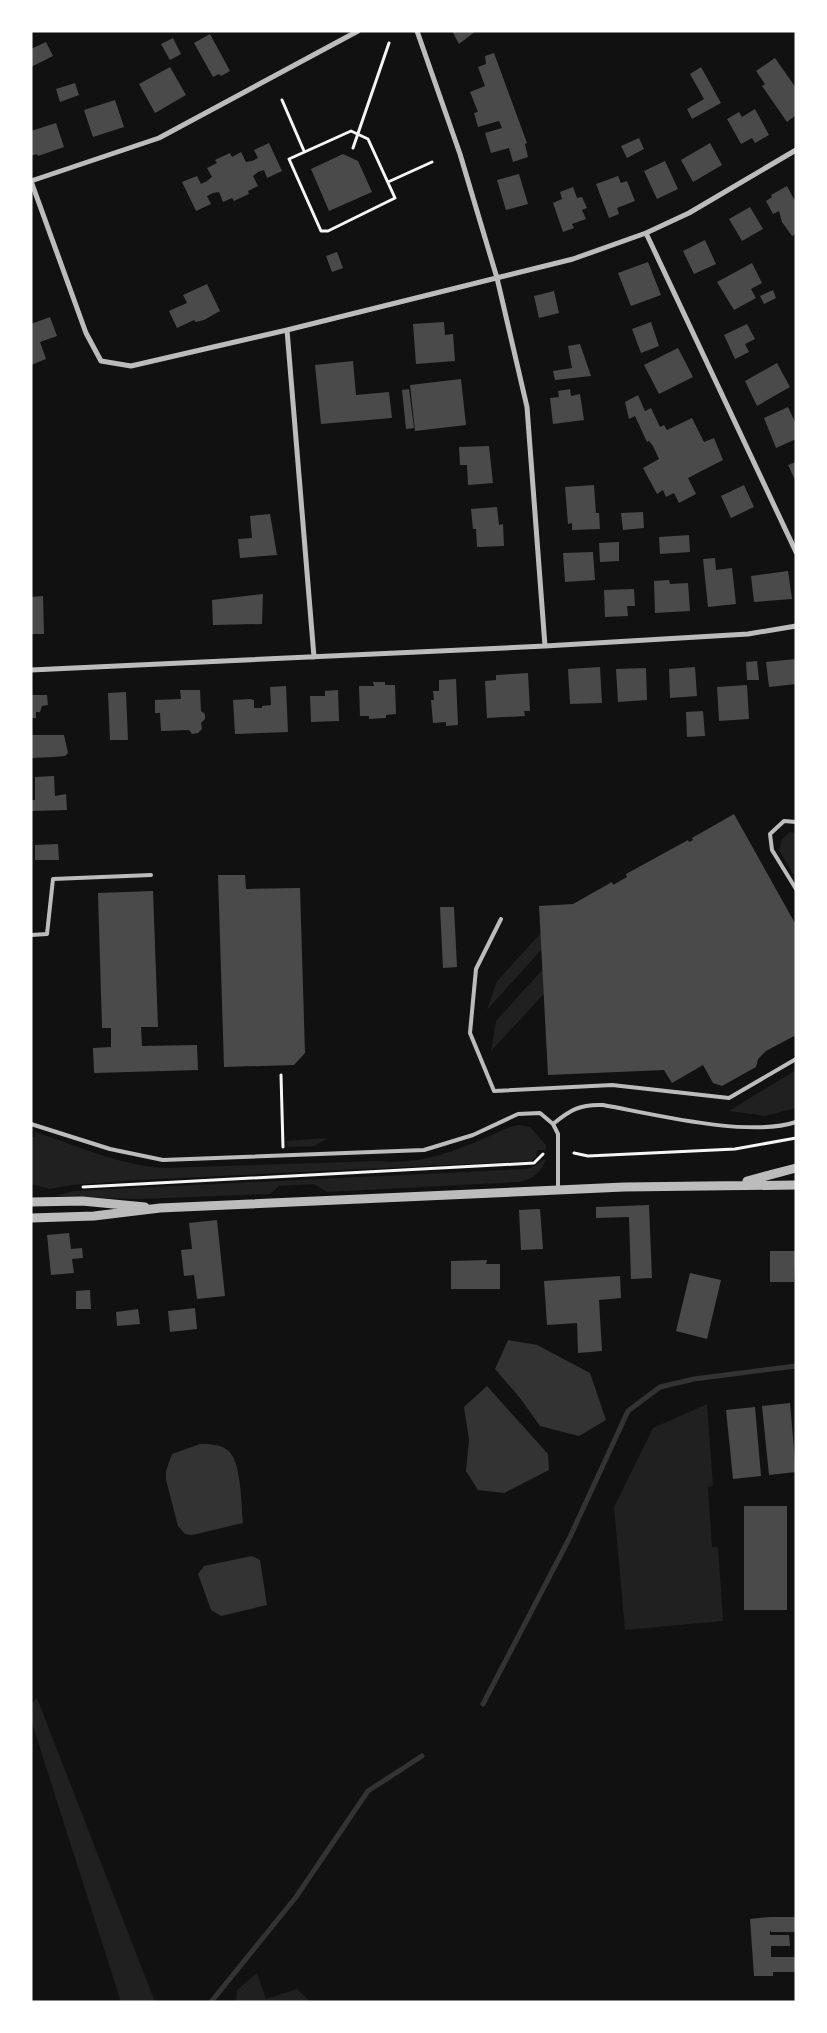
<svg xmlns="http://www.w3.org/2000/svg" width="827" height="2033" font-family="Overpass,sans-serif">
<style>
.green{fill:#202020}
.water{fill:#333}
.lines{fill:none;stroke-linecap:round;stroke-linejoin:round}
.stream{stroke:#333;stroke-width:5}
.building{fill:#4a4a4a}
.path{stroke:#f5f5f5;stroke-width:3}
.service{stroke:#bcbcbc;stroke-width:4}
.minor{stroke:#bcbcbc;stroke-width:5}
.tertiary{stroke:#bcbcbc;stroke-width:9}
</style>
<rect width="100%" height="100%" fill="#111"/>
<path class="green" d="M790,832L796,833V879L779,850L782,839Z
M541,933L542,949L487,1010L497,981Z
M543,969L544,994L491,1051L496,1021Z
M796,1070V1108L765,1116L729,1111Z
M518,1125L530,1127L546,1145V1150H537L536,1157L531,1161L137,1180L71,1185L49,1189L31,1184V1137H35V1132C79,1146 118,1165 164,1168L379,1161C417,1165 450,1153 485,1138C496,1134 505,1127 518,1125Z
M327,1138L315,1146L288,1147L286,1141Z
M546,1159C541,1173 534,1178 520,1182L327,1192L314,1184L279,1186L270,1194L139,1199L55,1196L73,1191L526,1169C535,1168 538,1161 546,1159Z
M707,1404L713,1486L708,1487L712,1547H718L723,1621L625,1630L614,1507L653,1428Z
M37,1698L155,2002H121L31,1720V1704Z
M257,1973L266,1999L297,1989L311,2002H236L237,1990Z"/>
<path class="water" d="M508,1340L537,1345L590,1373L606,1420L579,1436L540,1426L520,1398L495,1369Z
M487,1386L548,1454L549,1470L504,1493L478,1490L466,1471L469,1440L464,1407Z
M200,1444C208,1444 218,1444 226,1449C242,1458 241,1505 243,1523L192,1535L185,1534L178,1526L166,1480V1471L172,1454Z
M252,1556L260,1560L267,1605L221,1616L211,1610L198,1574L204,1566Z"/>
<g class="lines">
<path class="stream" d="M483,1704L569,1539L628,1411L660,1387L694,1379L796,1366
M211,2002L296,1897L368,1791L422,1756"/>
</g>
<path class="building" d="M452,31H476L459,44Z
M210,34L230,71L221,76L219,74L213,77L194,43Z
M173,38L181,54L170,60L161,44Z
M46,42L53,56L31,67V49Z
M494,53L527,143L525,144L528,157L513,162L509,148L491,153L485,133L502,128L499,121L478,127L474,113L478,112L470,92L485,86L478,67L486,64L485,56Z
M775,58L796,88V115L787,122L762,86L765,84L756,71Z
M170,67L186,95L155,113L139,84Z
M701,67L721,103L692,119L687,109L704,99L690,74Z
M75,83L79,95L60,102L56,89Z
M115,100L124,127L93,137L84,110Z
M755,109L769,135L755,143L752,138L741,144L727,119L739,112L742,117Z
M56,123L64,147L38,156L37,154L31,156V131Z
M639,138L644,149L627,158L621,146Z
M269,143L282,171L267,178L264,170L258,172L253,176L258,186L248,191L249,194L234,201L232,198L223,202L219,192L213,193L207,196L211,204L196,211L182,182L197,176L201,184L207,181L212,177L207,168L217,163L215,160L230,153L232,157L241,152L246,162L252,161L258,158L254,150Z
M710,143L722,165L693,182L681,160Z
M343,154L358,161L372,192L329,211L311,169Z
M665,161L678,189L657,199L644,171Z
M519,174L528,204L506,210L497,180Z
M618,176L621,183L627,181L635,201L617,208L619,214L609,218L596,184Z
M787,186L796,203V234L792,236L782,222L779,211L773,214L766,201L772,197L771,195Z
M573,187L577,198L582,197L587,208L582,210L586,219L572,224L574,228L563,232L553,203L562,199L560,192Z
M750,207L763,229L742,241L729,219Z
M705,240L716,264L694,274L683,251Z
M337,252L343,268L332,272L326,256Z
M648,262L661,295L631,306L618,273Z
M752,263L762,283L751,289L756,298L734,310L717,282Z
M207,284L220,311L204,320L196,322L194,320L177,328L169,311L187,303L183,295Z
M773,290L776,298L764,304L760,296Z
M554,291L559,313L539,318L534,296Z
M50,317L57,336L40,342L46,359L31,365V324Z
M444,322L445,335L453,334L455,361L416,364L413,324Z
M651,322L659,346L641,353L632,329Z
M747,324L755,339L745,344L749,352L735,359L724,335Z
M580,344L591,376L555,380L553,371L572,368L568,346Z
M678,348L693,377L659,394L644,365Z
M353,361L356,395L389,392L392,418L321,424L315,365Z
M777,363L790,387L757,406L745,381Z
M461,379L466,425L415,431L410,385Z
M409,389L414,428L406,429L402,390Z
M570,389L571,396L580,394L584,420L553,424L550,398L559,397L558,391Z
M638,395L645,411L651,408L660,427L664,425L667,430L692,418L704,442L714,438L723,460L688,478L696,494L679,503L674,493L666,497L663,490L657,494L643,468L659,459L653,446L649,441L647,442L635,416L629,419L625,402Z
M788,407L795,422L796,439L776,448L764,418Z
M489,446L493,483L468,485L467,465H460L459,447Z
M796,462V482L788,465Z
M594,485L596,513H599L600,529L572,530V523L568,524L565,487Z
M744,485L754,507L731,518L721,496Z
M497,507L499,525L503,524L504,546L477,547L476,529H473L471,509Z
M643,512L644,528L623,530L621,513Z
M270,514L277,555L240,558L238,539L252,538L250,516Z
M689,535L690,552L660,554L659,537Z
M619,542V561L600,562L599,543Z
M593,552L595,580L565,582L563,553Z
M715,558L716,570L732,568L736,604L708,607L703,559Z
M788,571L792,599L754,602L751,576Z
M669,580L670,584L688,583L690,611L655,613L654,581Z
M634,589L635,606H627L628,616L605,617L604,590Z
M263,594L262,624L213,625L212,600Z
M43,596L44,634H31V597Z
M796,659V684L769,687L766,662Z
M757,661L759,680H747L746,662Z
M600,667L602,703L570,704L568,669Z
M695,667L697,696L670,698L669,669Z
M646,668L647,700L618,702L616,669Z
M528,673L530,711H524L525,716L487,718L485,681L496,680V675Z
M456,679L458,725L446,726V722L433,723L431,700H434L433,691H439V680Z
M373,682H385V685H395L396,714L386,715V718L369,719V716H360L359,686H374Z
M747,685L749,719L719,721L717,687Z
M286,686L288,732L235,734L233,700L250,699L254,700V708H262V706L271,705L270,687Z
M180,690H200L201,711L205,714V719L201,723L202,729L198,733L192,734L189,730L161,731L160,713H155V700L181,699Z
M338,690L339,721L311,722L310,696H325V691Z
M126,692L128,740H110L108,693Z
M31,695H47L48,705L42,706L40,712H36V718H31Z
M703,711L705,736L687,737L686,712Z
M31,735H64L68,753L65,756L54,757L31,758Z
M54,776L55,796L66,794L67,810L31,811V800H35V777Z
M734,814L796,925V1035L766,1051L758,1059L756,1067L722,1086L713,1083L703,1065L672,1083L664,1070L548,1075L539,906L573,904L612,882L613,885L627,877L626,874L688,840L689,842L693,840L692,838Z
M58,844L59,860H35V845Z
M218,875H245L246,889L300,888L305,1053L294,1065L224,1067Z
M153,891L158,1027H141L142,1046L197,1045L198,1070L94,1073L93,1048L111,1047V1028H102L98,893Z
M440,907H454L457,967L443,968Z
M649,1205L652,1278L631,1279L629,1217L596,1218V1207Z
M540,1209L543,1249L521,1250L519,1210Z
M217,1220L225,1296L197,1299L194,1275L184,1276L181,1250L192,1249L189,1223Z
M69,1233L71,1249L82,1248L83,1258L72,1259L74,1273L51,1275L47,1235Z
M770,1251H796L794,1282H770Z
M487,1260L486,1264H500V1289H451V1261Z
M690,1273L721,1280L707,1339L676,1331Z
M620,1276L621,1298L599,1300L602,1351L578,1353L577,1323L547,1325L544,1281Z
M90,1290L91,1309H76V1291Z
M195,1308L197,1329L170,1332L168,1311Z
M138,1309L140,1324L117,1326L116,1312Z
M790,1403L796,1472L769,1475L762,1406Z
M755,1407L761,1476L733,1479L726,1410Z
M744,1506H787V1610H744Z
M770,1917H796V1932H771L770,1930V1935H789L790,1946H771V1957H796V1972H773V1976H754L750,1919Z"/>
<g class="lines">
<path class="path" d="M282,100L304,151
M351,131L368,139L395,198L328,231H321L289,159Z
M353,148L389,43
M388,182L432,162
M281,1075L283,1147
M574,1153L588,1156L735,1149L796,1138
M83,1187L534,1163L543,1154"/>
<path class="service" d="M796,822L784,821L770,834L772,850L796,889
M501,919L476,969L470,1033L494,1091L612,1085L729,1098L796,1059
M31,935L47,934L53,879L151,875
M31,1124L110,1149L163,1160L424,1150L473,1135L518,1114L540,1113L553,1124
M558,1190V1134L553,1124C570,1110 580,1104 603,1105C653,1114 748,1138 796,1122"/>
<path class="minor" d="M417,31L460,154L497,278L527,407L545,646
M31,181L86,333L101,361L131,366L287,330L314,657
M31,181L159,138L358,31
M646,233L796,552
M287,330L573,259L646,233L689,213L796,150
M31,670L545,646L748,634L796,626"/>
<path class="tertiary" d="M747,1181L796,1168
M31,1202L82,1201L145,1207
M31,1218L94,1216L160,1208L624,1187L796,1185"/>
</g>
<rect width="827" height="2033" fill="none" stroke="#ffffff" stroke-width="65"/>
</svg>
